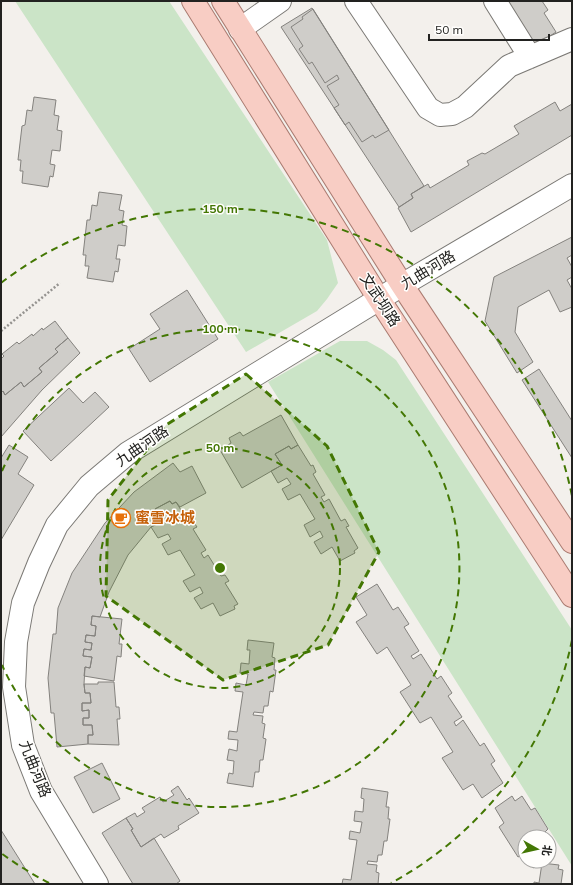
<svg xmlns="http://www.w3.org/2000/svg" width="573" height="885" font-family="Mulish,'Noto Sans SC',sans-serif">
<style>
.green{fill:#cbe4c7}
.building{fill:#cfcdc9;stroke:#84827e}
.lines{fill:none;stroke-linecap:round;stroke-linejoin:round}
.minor-casing{stroke:#7b7975;stroke-width:24}
.major-casing{stroke:#aa7b71;stroke-width:24}
.path{stroke:#959390;stroke-width:2.5;stroke-dasharray:2 2;stroke-linecap:butt}
.minor{stroke:#fff;stroke-width:22}
.major{stroke:#f8cdc4;stroke-width:22}
.marked{fill:#437703;fill-opacity:0.2;stroke:#437703;stroke-width:3;stroke-dasharray:8 5;stroke-linejoin:round}
.ring{fill:none;stroke:#437703;stroke-width:2;stroke-dasharray:7 5}
.labels{text-anchor:middle;stroke-width:3;stroke-linejoin:round;paint-order:stroke}
.street-label{font-size:15px;fill:#222220;stroke:#fffefc}
.food-label{font-size:15px;font-weight:bold;fill:#c56008;stroke:#fffefc;text-anchor:start}
.centre{fill:#437703;stroke:#fffefc;stroke-width:2}
.ring-label{font-size:12px;text-anchor:middle;font-weight:bold;fill:#437703;stroke:#fffefc;stroke-width:3;stroke-linejoin:round;paint-order:stroke}
</style>
<rect width="100%" height="100%" fill="#f3f0ec"/>
<path class="green" d="M15,1H169L327,240L338,283L327,299L317,311L246,352Z
M340,341H367L383,350L396,360L572,630V866L268,382Z"/>
<path class="building" d="M503,1H542L548,10L544,13L556,32L544,40L534,50Z
M312,8L424,186L411,194L413,198L399,207L281,27Z
M313,9L389,130L375,138L373,135L362,142L349,122L345,125L334,108L339,105L327,86L339,79L337,75L325,83L312,62L309,64L299,49L303,46L291,27L303,19L302,17Z
M34,97L56,100L54,115L59,116L57,130L62,131L60,151L52,150L50,164L55,165L53,177L50,176L48,187L22,183L23,171H20L21,160H18L22,126L25,125L27,110L32,111Z
M555,102L560,111L572,104V135L411,232L398,208L413,198L411,194L428,184L430,188L469,165L467,161L482,153L485,154L519,134L514,126Z
M99,192L122,195L119,210L124,211L122,225L127,226L125,246L118,245L116,259H120L118,272L115,271L113,282L87,278L89,266H85L86,255H83L87,220H90L92,205L97,206Z
M572,237V255L567,258L572,267V277L567,280L572,289V307L560,312L549,290L518,307L515,332L533,362L517,373L485,321L494,277Z
M187,290L218,339L150,382L129,349L160,329L150,314Z
M55,321L68,338L55,349L58,352L39,368L42,372L24,387L21,382L5,395L3,391L1,393V359L4,356L2,354L17,342L19,344L32,334L33,336L42,328L43,330Z
M68,338L80,353L42,390L1,437V393L3,391L5,395L21,382L24,387L42,372L39,368L58,352L55,349Z
M539,369L572,421V458L522,380Z
M69,388L83,403L95,392L109,407L51,461L23,431Z
M281,415L298,445L291,449L289,446L275,454L282,465L242,488L220,450L231,443L229,438L240,432L243,436Z
M9,445L28,457L18,474L34,485L1,540V458Z
M298,445L311,466L313,465L316,472L313,474L325,495L321,497L324,502L329,499L341,521L345,519L349,526L346,527L358,548L354,551L355,553L340,561L332,547L321,554L314,542L323,537L320,531L310,537L304,525L315,519L300,494L288,500L282,489L291,484L287,478L278,483L271,471L282,465L275,454L289,446L291,449Z
M173,463L180,472L192,466L206,493L180,507L176,502L172,504L170,501L155,509L163,521L151,527L128,555L109,592L100,617L92,616L91,625L96,626L95,636L86,635L85,642L92,643L91,650L84,649L83,656L92,657L90,668L85,667L84,684L85,693H90L91,703H82V711L89,710V718H83V725H92L93,735H88V744L57,747L54,713H51L48,678L53,634H56L58,608L72,573L105,523L134,492Z
M170,501L172,504L176,502L189,523L193,521L197,527L193,529L206,550L201,553L204,558L208,555L221,576L225,575L229,581L225,583L238,604L234,606L235,609L220,616L213,603L201,609L194,598L203,593L200,587L190,592L183,581L195,575L180,550L168,555L162,544L171,539L168,534L158,538L151,527L163,521L155,509Z
M377,584L393,610L398,607L409,624L404,627L419,651L411,656L413,659L421,654L437,679L441,676L452,693L448,696L462,717L454,722L456,726L463,720L480,746L484,743L495,761L491,764L503,783L482,798L473,784L463,790L442,758L453,752L431,717L420,723L400,692L411,685L387,647L377,654L356,622L367,615L356,597Z
M92,616L122,619L119,644H122L121,657L117,656L114,681L84,676L85,667L90,668L92,657L83,656L84,649L91,650L92,643L85,642L86,635L95,636L96,626L91,625Z
M248,640L274,643L272,657L275,658L274,670H276L273,692L270,691L268,706H264L263,713L254,712L253,715L263,716L262,723L265,724L263,738L266,739L263,760H260L259,772H255L253,787L227,783L229,773L233,774L234,761L227,760L229,749L237,751L238,740L228,739L229,731L237,732L243,692L235,691L236,683L246,685L248,674L240,673L241,663L249,664L250,650H247Z
M98,682H114L116,707H119L120,719H117L119,745L88,744V735H93L92,725H83V718H89V710L82,711V703H91L90,693H85L84,684H98Z
M102,763L120,799L93,813L74,777Z
M178,786L187,800L189,798L199,813L178,826L179,829L164,838L161,834L141,847L131,830L133,829L126,818L135,813L137,817L145,812L142,808L160,797L163,802L174,795L171,791Z
M362,788L388,792L386,807H389L388,819H390L387,841H384L382,855H378L377,862L368,861L367,864L377,865L376,872L379,873L378,884H342L343,879L351,880L357,840L349,839L350,831L360,833L362,822L354,821L355,811L363,812L364,799L361,798Z
M512,796L515,801L522,796L531,810L535,808L548,829L545,832L548,837H525V856L524,854L518,857L499,827L504,823L495,808Z
M126,818L133,829L131,830L141,847L154,838L180,881L176,884H133L102,833Z
M1,830L35,884H1Z
M528,861H544L533,868Z
M542,863L559,865L558,869L563,870L561,884H534V882L539,883Z"/>
<g class="lines">
<g class="minor-casing">
<path id="minor" d="M356,1L428,108L440,115L452,114L465,107L509,66L572,39
M495,1L530,57
M240,29L280,1
M97,884L41,791L23,745L14,687L16,642L23,603L39,563L57,525L89,486L128,453L402,285L572,185"/>
</g>
<g class="major-casing">
<path id="major" d="M193,1L379,299L572,596
M223,1L402,285L572,542"/>
</g>
<path class="path" d="M1,331L60,283"/>
<use href="#minor" class="minor"/>
<use href="#major" class="major"/>
</g>
<path class="marked" d="M246,374L327,446L379,552L328,645L223,680L106,596L108,500L166,425Z"/>
<g class="ring">
<circle cx="220" cy="568" r="120"/>
<path d="M2 471A239 239 0 1 1 2 665"/>
<path d="M572 640A359 359 0 0 1 391 883M49 883A359 359 0 0 1 1 853M1 283A359 359 0 0 1 572 496"/>
</g>
<defs>
<g id="cafe-ring" transform="scale(1)"><circle r="9.5" fill="#fffefc" stroke="#e8710a" stroke-width="1.5"/><path d="M-5.5-4.5H6V0H3Q3 3.5 0 3.5H-2.5Q-5.5 3.5-5.5 0ZM3-3.2v2h1.7v-2ZM-6 4.5H4V6H-6Z" fill="#e8710a"/></g>
</defs>
<g fill-rule="evenodd">
<use href="#cafe-ring" x="121" y="518"/>
</g>
<g class="labels">
<g class="street-label">
<text transform="translate(428 270) rotate(-31)" y="5">九曲河路</text>
<text transform="translate(380 300) rotate(57)" y="5">文武坝路</text>
<text transform="translate(142 446) rotate(-34)" y="5">九曲河路</text>
<text transform="translate(35 769) rotate(68)" y="5">九曲河路</text>
</g>
<g class="food-label">
<text x="135" y="523">蜜雪冰城</text>
</g>
</g>
<circle cx="220" cy="568" r="6" class="centre"/>
<g class="ring-label">
<text x="220" y="213">150 m</text>
<text x="220" y="333">100 m</text>
<text x="220" y="452">50 m</text>
</g>
<rect width="573" height="885" fill="none" stroke="#222220" stroke-width="4"/>
<g transform="translate(537 849) rotate(98)"><circle r="19" fill="#fffefc" stroke="#a7a6a4"/>
<path d="M0-3L7 15L0 10L-7 15Z" fill="#437703"/>
<text y="-6" font-size="11" font-weight="bold" text-anchor="middle" fill="#222220">北</text>
</g>
<path d="M429 34v6h120v-6" fill="none" stroke="#222220" stroke-width="2"/>
<text x="435" y="34" font-size="12" fill="#222220" stroke="#fffefc" stroke-width="3" paint-order="stroke">50 m</text>
</svg>
